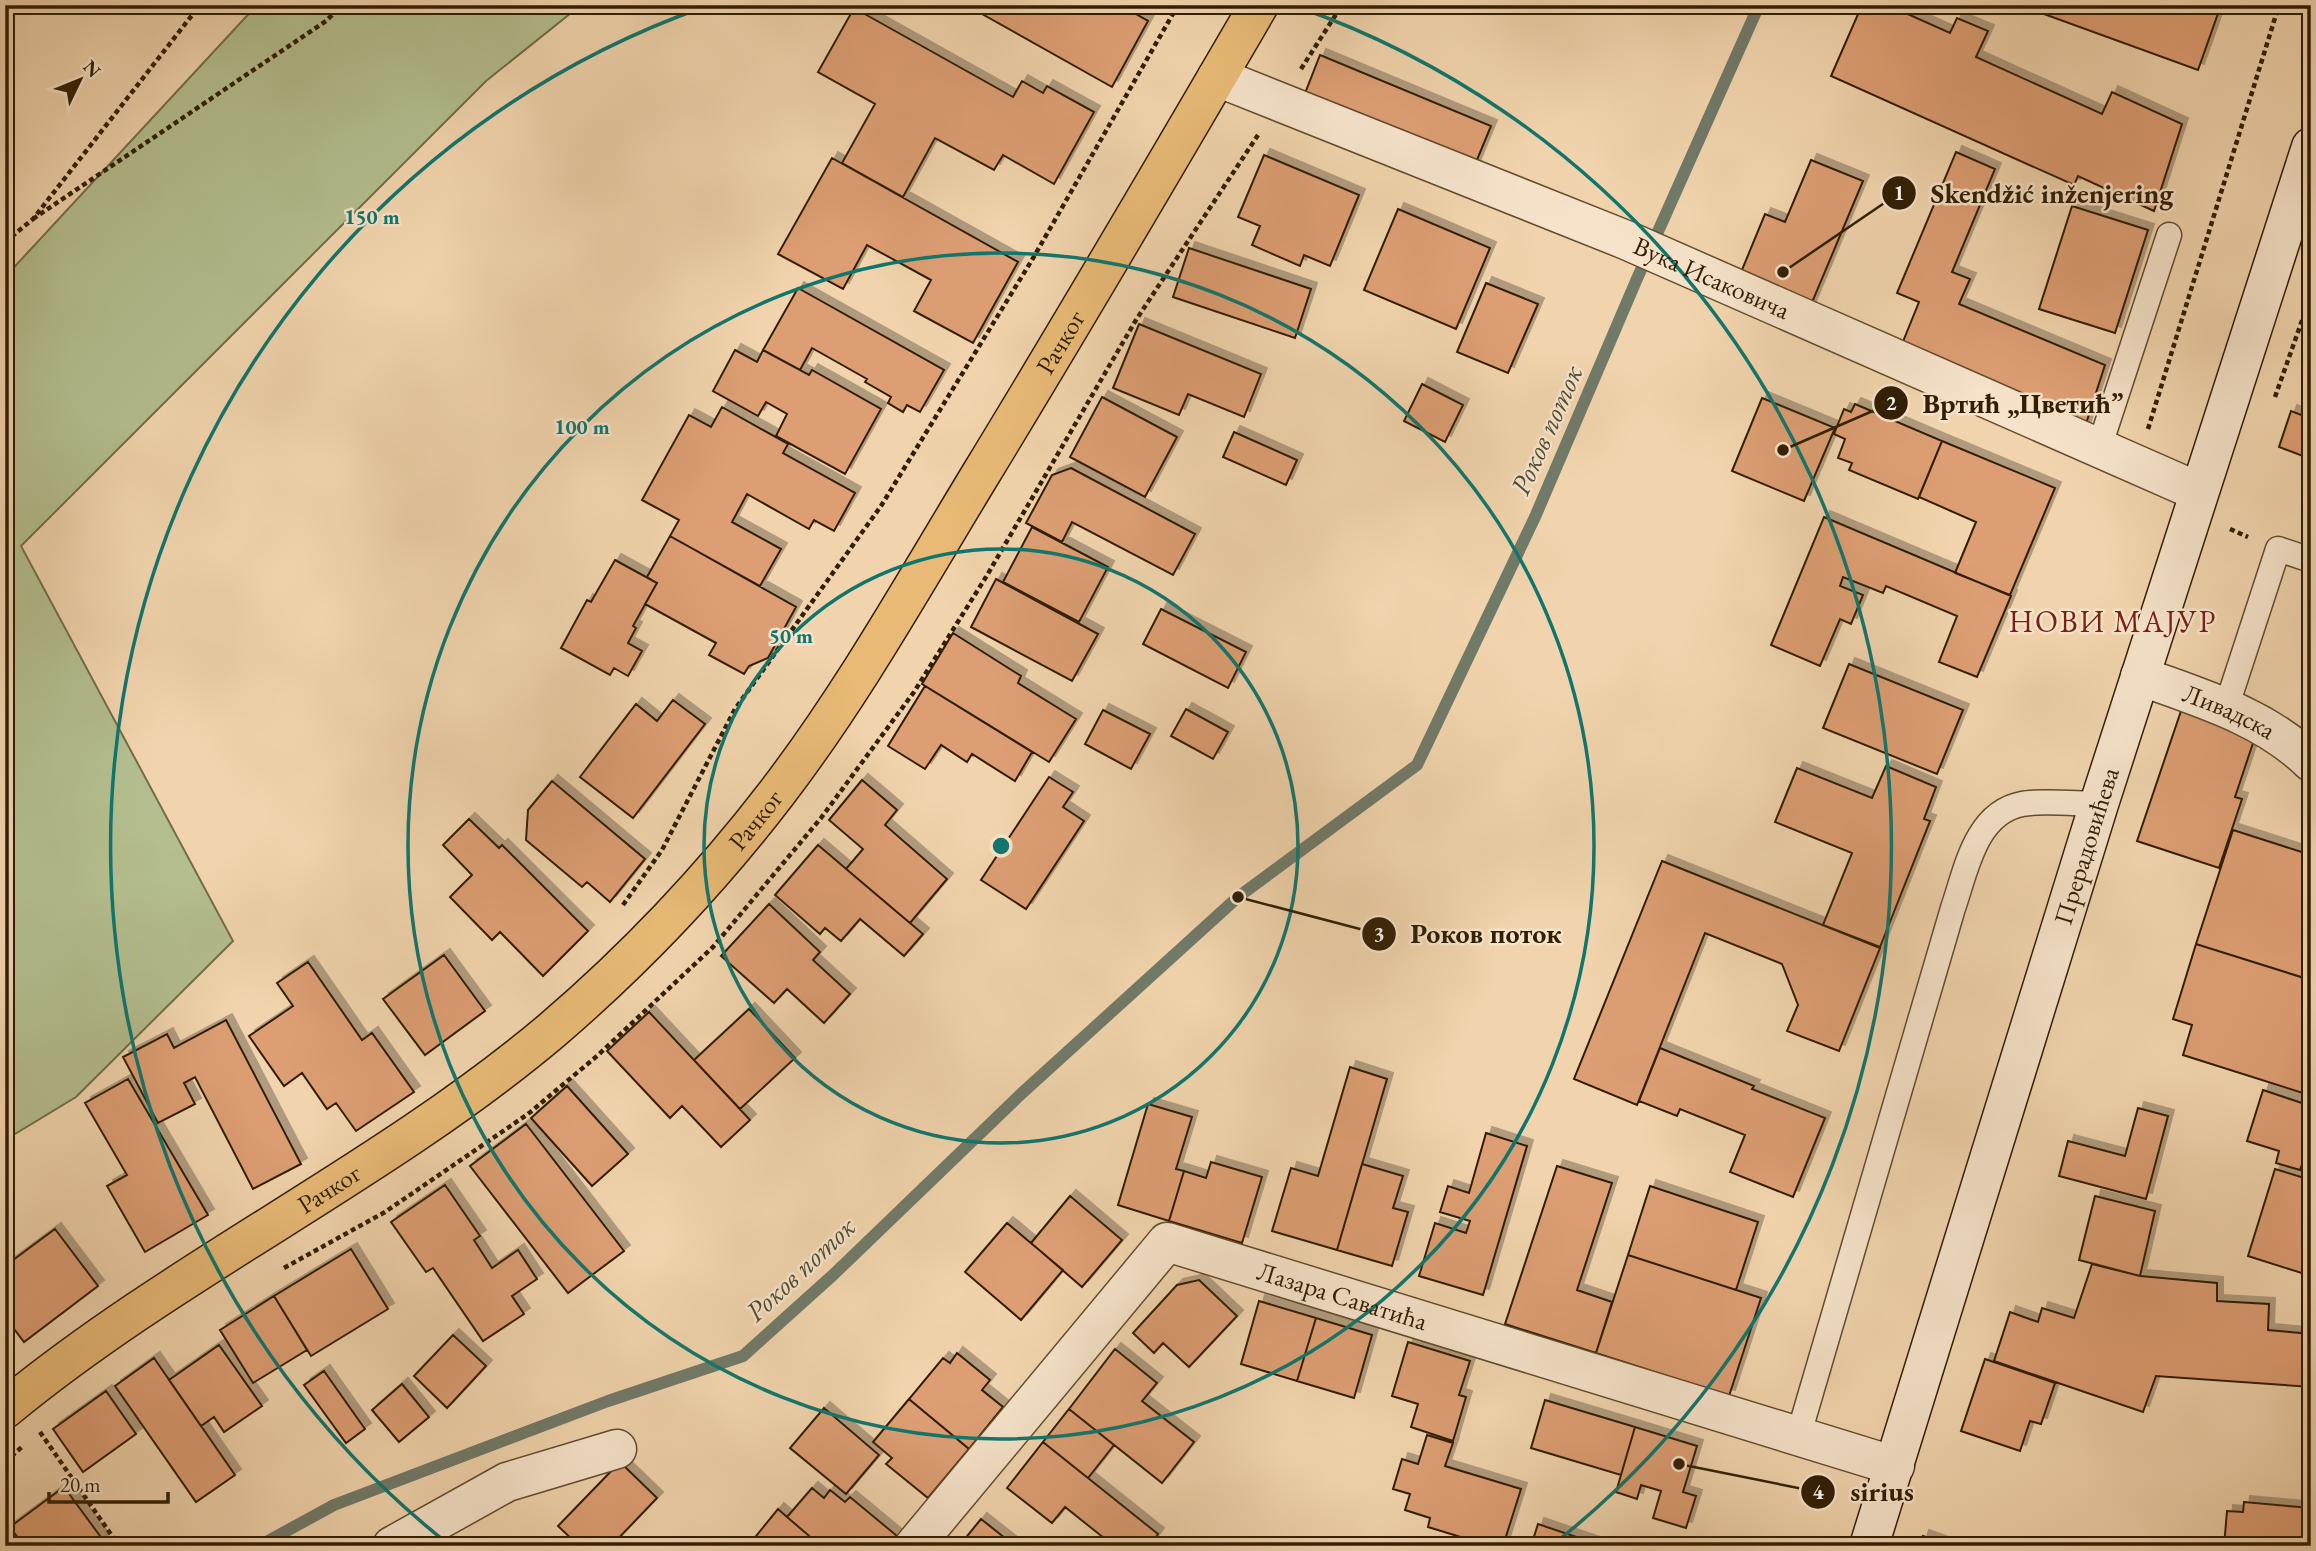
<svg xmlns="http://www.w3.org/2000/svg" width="2316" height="1551" font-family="'EB Garamond',serif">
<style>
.green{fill:#b4be8e;stroke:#726e48;stroke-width:2}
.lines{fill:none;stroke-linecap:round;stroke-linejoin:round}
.stream{stroke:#717a69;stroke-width:12}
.building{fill:#dd9e73;stroke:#311e03;stroke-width:2;filter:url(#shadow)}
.service-casing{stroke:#614c2e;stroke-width:27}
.minor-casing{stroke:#614c2e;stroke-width:41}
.secondary-casing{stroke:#311e03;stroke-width:41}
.primary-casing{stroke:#311e03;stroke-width:41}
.path{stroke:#311e03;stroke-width:4.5;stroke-dasharray:5 3.5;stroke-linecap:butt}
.service{stroke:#f6e3ca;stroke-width:24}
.minor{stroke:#f6e3ca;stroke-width:38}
.secondary{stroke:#f6e3ca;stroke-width:38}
.primary{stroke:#e8ba76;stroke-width:38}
.ring{fill:none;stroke:#0f766e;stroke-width:3.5}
.labels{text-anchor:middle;stroke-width:5;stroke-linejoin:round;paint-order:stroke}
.street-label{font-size:26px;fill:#311e03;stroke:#f6e3ca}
.water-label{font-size:28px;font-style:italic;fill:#514c36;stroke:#f6e3ca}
.quarter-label{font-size:30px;letter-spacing:2px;fill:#7a1f14;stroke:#f6e3ca}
.centre{fill:#0f766e;stroke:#f6e3ca;stroke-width:3.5}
.ring-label{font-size:21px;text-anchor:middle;font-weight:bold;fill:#0f766e;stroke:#f6e3ca;stroke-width:5;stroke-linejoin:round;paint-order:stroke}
.leader{fill:none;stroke:#311e03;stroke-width:2.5}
.callout-dot{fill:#311e03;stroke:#f6e3ca;stroke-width:2.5}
.mark-label{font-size:21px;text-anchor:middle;font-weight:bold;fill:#fff}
.callout-label{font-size:28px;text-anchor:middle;font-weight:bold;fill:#311e03;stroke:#f6e3ca;stroke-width:5;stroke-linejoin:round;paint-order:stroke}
</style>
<defs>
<filter id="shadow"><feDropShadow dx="6" dy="-6" stdDeviation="0" flood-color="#0004"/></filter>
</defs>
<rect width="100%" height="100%" fill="#f1d4ad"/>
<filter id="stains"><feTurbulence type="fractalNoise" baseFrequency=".00286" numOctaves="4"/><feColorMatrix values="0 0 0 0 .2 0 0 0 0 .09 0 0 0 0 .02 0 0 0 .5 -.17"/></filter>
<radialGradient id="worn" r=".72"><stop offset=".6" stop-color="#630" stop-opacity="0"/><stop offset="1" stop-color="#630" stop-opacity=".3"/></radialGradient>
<path class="green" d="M257,5H581L486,81L21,546L233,941L76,1097L5,1140V277Z"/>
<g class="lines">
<path class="stream" d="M259,1546L334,1505L608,1401L743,1356L833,1275L1021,1094L1238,897L1417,765L1535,517L1636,281L1759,5"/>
</g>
<path class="building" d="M966,5H1120L1148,21L1112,87Z
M1627,5H1643L1639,12Z
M1862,5H1906L1903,12L1950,33L1957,18L1988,31L1976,57L2102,114L2112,92L2182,124L2154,211L2078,176L2074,185L1831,76Z
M2019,5H2221L2198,70Z
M854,8L1013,97L1022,81L1043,93L1047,86L1094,112L1054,184L1003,155L994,170L935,138L903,197L842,163L875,104L818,72Z
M1320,55L1491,126L1472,172L1302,101Z
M1956,152L1995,169L1952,272L1970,279L1959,304L2105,365L2083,433L1898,354L1919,302L1897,293Z
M1264,155L1359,195L1330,266L1304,255L1300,266L1252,245L1260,226L1238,217Z
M832,158L1018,262L973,343L914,311L931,280L867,245L843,289L778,254Z
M1811,160L1863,181L1808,312L1737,282L1765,214L1785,222Z
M2072,206L2148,230L2115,333L2039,309Z
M1398,209L1490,248L1456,329L1364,290Z
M1189,248L1311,289L1295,338L1173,297Z
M1486,283L1538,304L1508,373L1457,352Z
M798,288L944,370L920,412L907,405L903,412L888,403L891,397L865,382L867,379L812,348L800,370L763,350Z
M1139,324L1261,374L1244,417L1188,394L1179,415L1113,388Z
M735,350L757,362L763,350L809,375L812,370L881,409L845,474L776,436L787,414L766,402L758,416L713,391Z
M1422,384L1463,405L1445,442L1404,421Z
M2311,395V459L2279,447L2291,411L2304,416Z
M1102,397L1177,437L1145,497L1070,457Z
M1762,398L1835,428L1804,501L1732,471Z
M1855,404L1942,441L1918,499L1849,470L1852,463L1838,458L1845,439L1834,434L1844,409L1851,412Z
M722,407L788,444L783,453L855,493L834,531L814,520L809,529L747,494L732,522L781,549L760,586L670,536L679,520L642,500L689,415L711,427Z
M1234,432L1297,460L1286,485L1223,457Z
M1942,441L2055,488L2010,595L1955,573L1976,522L1919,497Z
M1071,468L1195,534L1173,575L1072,522L1062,542L1026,523L1052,475Z
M1824,517L2011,596L1977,677L1939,662L1957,616L1886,586L1883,593L1843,577L1840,586L1863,595L1851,624L1840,619L1820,666L1771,645Z
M1032,527L1108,567L1079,622L1003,582Z
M670,536L796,607L768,658L749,666L744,674L709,655L716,643L645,604L657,583L647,577Z
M615,560L657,583L633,626L636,628L628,643L642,651L628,676L614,668L610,675L561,648L587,600L591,602Z
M996,579L1098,634L1072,681L971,627Z
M1161,609L1246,652L1228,688L1143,644Z
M953,633L1021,676L1018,683L1076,719L1049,762L922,684Z
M1849,664L1963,710L1937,774L1823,728Z
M925,686L1032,752L1015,781L972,754L967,762L941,745L925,769L888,746Z
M673,700L705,724L633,818L580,777L636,704L657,721Z
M2182,708L2255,737L2235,797L2242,799L2219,868L2137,841Z
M1186,709L1228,732L1213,759L1171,736Z
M1103,710L1150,734L1131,769L1085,744Z
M1886,766L1936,787L1924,819L1930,821L1880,947L1823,925L1852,853L1775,822L1797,768L1872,798Z
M1049,777L1073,792L1063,807L1084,821L1026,909L981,880Z
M862,780L897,810L885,825L947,879L910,923L846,869L863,849L829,820Z
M552,781L645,859L610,902L587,882L582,887L526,840L528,810Z
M469,819L499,848L502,845L588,931L543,976L500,932L492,940L450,897L472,875L443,845Z
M2233,830L2311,855V965L2307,979L2196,944Z
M818,845L923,934L904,956L860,919L841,941L825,928L820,934L775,895Z
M1662,861L1880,948L1839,1051L1787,1031L1798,1005L1782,964L1705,933L1637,1105L1574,1079Z
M769,904L820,952L813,960L850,994L824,1023L787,989L774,1003L721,956Z
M2196,944L2311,980V1080L2306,1094L2183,1055L2192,1025L2173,1019Z
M444,955L485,1011L425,1055L383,999Z
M308,962L362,1040L372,1033L414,1092L356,1131L336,1103L327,1109L302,1073L284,1086L249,1036L293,1006L277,983Z
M749,1009L795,1058L740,1109L694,1060Z
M649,1012L750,1120L721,1147L682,1106L670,1118L607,1051Z
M226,1020L301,1164L253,1189L195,1077L184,1083L195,1104L158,1123L123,1057L167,1034L174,1048Z
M1660,1048L1754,1086L1752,1089L1825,1118L1793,1197L1730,1172L1745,1135L1680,1109L1677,1116L1639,1101Z
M1350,1067L1387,1079L1337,1250L1272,1231L1291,1168L1318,1176Z
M128,1079L208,1215L145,1252L107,1186L127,1175L85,1103Z
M567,1086L628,1154L592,1186L531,1118Z
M2263,1090L2311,1106V1161L2304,1159L2300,1170L2276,1163L2279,1151L2247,1141Z
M1148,1104L1192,1117L1176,1169L1184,1171L1169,1221L1118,1205Z
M2138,1108L2168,1116L2146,1199L2059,1176L2068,1141L2125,1156Z
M526,1124L624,1251L568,1293L470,1166Z
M1486,1133L1527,1146L1483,1295L1419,1276L1435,1223L1466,1233L1470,1221L1440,1212L1448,1186L1469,1193Z
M1211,1162L1262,1177L1242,1243L1169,1221L1184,1171L1206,1178Z
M1362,1164L1403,1176L1393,1208L1408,1212L1392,1266L1337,1250Z
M1557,1166L1612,1183L1577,1290L1612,1302L1596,1353L1505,1324Z
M2275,1169L2311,1180V1276L2248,1256Z
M445,1185L480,1236L474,1240L492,1268L518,1250L537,1279L512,1296L524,1314L483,1341L433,1268L426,1272L391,1222Z
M1650,1186L1758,1222L1736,1290L1628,1255Z
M1070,1196L1122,1240L1082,1287L1031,1243Z
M2095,1196L2155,1211L2140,1276L2079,1260Z
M1007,1223L1063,1270L1021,1320L965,1272Z
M55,1229L98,1286L24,1342L5,1317V1266Z
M351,1249L388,1309L311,1356L274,1296Z
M1628,1255L1761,1298L1729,1396L1596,1353Z
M2092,1264L2140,1276L2217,1283V1301L2269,1304L2268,1330L2311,1334V1387L2156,1376L2143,1412L1994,1361L2010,1312L2038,1322L2042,1308L2074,1318Z
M1199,1280L1237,1316L1189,1367L1163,1343L1154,1353L1133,1333L1177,1285Z
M274,1296L307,1350L253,1383L220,1330Z
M1259,1301L1316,1318L1297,1381L1241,1364Z
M1316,1318L1372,1335L1354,1398L1297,1381Z
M453,1335L486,1366L447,1408L414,1376Z
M1408,1342L1470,1361L1459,1395L1466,1397L1453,1441L1411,1427L1418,1404L1392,1396Z
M219,1345L262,1406L224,1432L214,1417L201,1426L169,1380Z
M1115,1349L1157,1383L1142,1401L1194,1442L1162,1483L1069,1409Z
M957,1353L990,1380L982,1390L1003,1407L969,1449L909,1399L943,1358L950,1363Z
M154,1358L235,1475L196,1502L115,1386Z
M1985,1359L2055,1383L2041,1424L2030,1421L2020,1451L1961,1431Z
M324,1371L365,1429L346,1443L304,1385Z
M402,1384L429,1417L399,1442L372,1410Z
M106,1391L136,1434L83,1472L53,1429Z
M909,1399L969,1449L928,1498L886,1464L892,1458L873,1442Z
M1545,1400L1635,1427L1621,1475L1531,1448Z
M824,1408L879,1455L846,1494L790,1448Z
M1069,1409L1114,1445L1088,1478L1043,1442Z
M1635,1427L1697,1446L1683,1492L1696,1496L1686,1528L1653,1518L1661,1491L1641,1485L1637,1499L1616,1492Z
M1427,1435L1453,1443L1445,1466L1521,1489L1503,1546H1490L1428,1527L1430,1518L1405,1510L1410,1494L1393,1489L1402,1459L1418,1464Z
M1043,1442L1158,1534L1149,1546H1114L1065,1507L1052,1523L1007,1488Z
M620,1462L657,1498L611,1546H579L558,1526Z
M64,1487L103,1540L96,1546H24L10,1527Z
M812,1488L824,1498L830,1490L845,1502L850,1497L897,1536L888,1546H821L787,1517Z
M2244,1502L2311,1508V1546H2224L2227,1511L2243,1512Z
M778,1509L787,1517L821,1546H748Z
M981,1519L1015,1546H959Z
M1538,1524L1603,1546H1531Z
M1923,1536L1951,1546H1920Z"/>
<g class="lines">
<g class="service-casing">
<path id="service" d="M2099,448L2169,235
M2226,708L2278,549L2311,560
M1798,1437L1953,908C1966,871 1975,813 2022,804C2040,800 2079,804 2099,804"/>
</g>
<g class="minor-casing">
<g id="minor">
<path id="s1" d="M1217,77L1626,240L2199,492"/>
<path id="s2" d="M2140,676C2200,698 2264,716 2311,762"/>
<path d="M392,1546L507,1482L617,1449"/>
<path id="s3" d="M914,1546L1167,1242L1895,1466"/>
</g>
</g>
<g class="secondary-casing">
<g id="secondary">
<path id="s4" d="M1869,1546L2099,804L2311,147"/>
</g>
</g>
<g class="primary-casing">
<g id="primary">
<path id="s5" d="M5,1409C176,1268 381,1174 551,1031C634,960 710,880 776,794C852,695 914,584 979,477C1074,321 1167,163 1259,5"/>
</g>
</g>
<path class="path" d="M1301,69L1342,5
M33,219L326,21L342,5
M5,242L33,219L200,5
M2275,397L2311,295
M2148,429L2279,5
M2230,529L2248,537
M623,905L662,850L735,709L881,506L1032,260L1178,5
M284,1268L385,1212L528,1114L597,1056L713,947L821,818L914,692L986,577L1136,320L1258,135
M40,1432L119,1546
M5,1462L23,1446"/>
<use href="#service" class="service"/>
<use href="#minor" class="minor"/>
<use href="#secondary" class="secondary"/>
<use href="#primary" class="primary"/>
</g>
<g class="ring">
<circle cx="1001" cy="846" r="297"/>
<circle cx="1001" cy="846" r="593"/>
<path d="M447 1543A890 890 0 0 1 704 7M1298 7A890 890 0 0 1 1555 1543"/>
</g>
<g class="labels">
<g class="street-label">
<text dy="9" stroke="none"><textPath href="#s1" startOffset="534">Вука Исаковича</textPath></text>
<text dy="9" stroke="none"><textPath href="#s5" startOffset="1526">Рачког</textPath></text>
<text dy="9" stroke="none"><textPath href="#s2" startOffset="96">Ливадска</textPath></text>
<text dy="9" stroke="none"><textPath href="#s5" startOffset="959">Рачког</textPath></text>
<text dy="9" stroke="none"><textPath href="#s4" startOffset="733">Прерадовићева</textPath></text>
<text dy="9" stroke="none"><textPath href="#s5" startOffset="392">Рачког</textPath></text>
<text dy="9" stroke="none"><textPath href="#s3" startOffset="579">Лазара Саватића</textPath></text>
</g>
<g class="water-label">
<text transform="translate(1546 430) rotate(-66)" y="10">Роков поток</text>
<text transform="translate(800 1269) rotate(-43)" y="10">Роков поток</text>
</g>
<g class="quarter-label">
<text x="2113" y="632">НОВИ МАЈУР</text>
</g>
</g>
<circle cx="1001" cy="846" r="10" class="centre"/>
<g class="ring-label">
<text x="372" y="224">150 m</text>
<text x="582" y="434">100 m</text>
<text x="791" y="643">50 m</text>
</g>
<path class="leader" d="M1783 272L1899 193M1783 450L1891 403M1238 897L1379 934M1679 1464L1818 1492"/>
<g class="callout-dot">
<circle cx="1783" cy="272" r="7"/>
<circle cx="1783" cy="450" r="7"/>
<circle cx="1238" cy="897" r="7"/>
<circle cx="1679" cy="1464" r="7"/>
<circle cx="1899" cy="193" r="18"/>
<circle cx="1891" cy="403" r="18"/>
<circle cx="1379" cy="934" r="18"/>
<circle cx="1818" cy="1492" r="18"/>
</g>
<g class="mark-label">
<text x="1899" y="200">1</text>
<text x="1891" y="410">2</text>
<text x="1379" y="941">3</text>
<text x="1818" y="1499">4</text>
</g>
<g class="callout-label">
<text x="2052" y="203">Skendžić inženjering</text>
<text x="2023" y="413">Вртић „Цветић”</text>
<text x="1486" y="943">Роков поток</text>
<text x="1882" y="1501">sirius</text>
</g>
<rect width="2316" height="1551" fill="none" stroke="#f1d4ad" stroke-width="28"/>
<rect x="7" y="7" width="2302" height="1537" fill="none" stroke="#311e03" stroke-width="3.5"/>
<rect x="14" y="14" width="2288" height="1523" fill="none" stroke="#311e03" stroke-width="2"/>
<g transform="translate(80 80) rotate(47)" stroke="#f6e3ca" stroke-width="5" paint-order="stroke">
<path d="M0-5L12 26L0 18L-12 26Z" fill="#311e03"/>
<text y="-10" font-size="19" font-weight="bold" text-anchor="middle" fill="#311e03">N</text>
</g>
<path d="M49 1492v10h119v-10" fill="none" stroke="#311e03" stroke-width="3.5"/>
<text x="60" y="1492" font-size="21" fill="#311e03" stroke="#f6e3ca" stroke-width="5" paint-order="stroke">20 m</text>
<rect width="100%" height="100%" filter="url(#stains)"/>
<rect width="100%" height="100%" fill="url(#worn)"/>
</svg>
